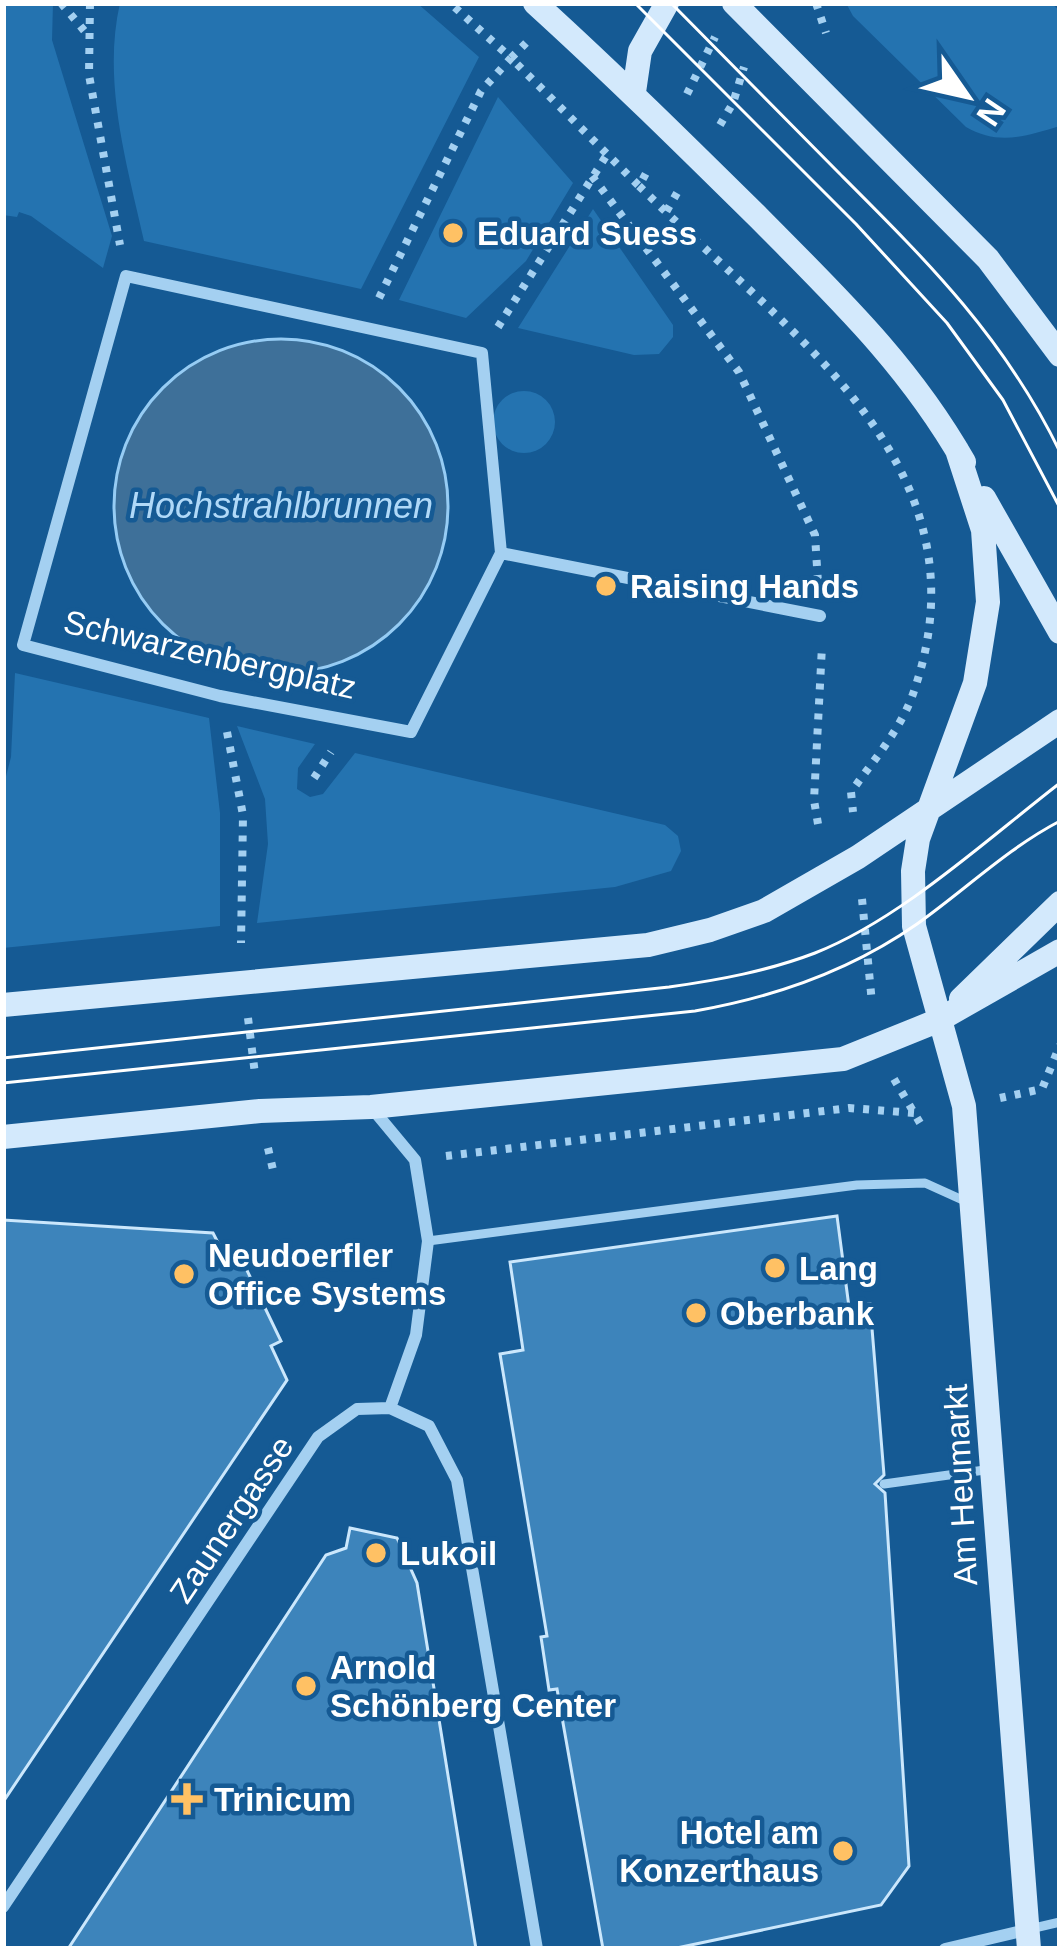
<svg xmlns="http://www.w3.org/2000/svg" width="1063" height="1952" font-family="Arial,sans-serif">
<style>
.green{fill:#2473b0}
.water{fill:#3e7099;stroke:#96ccf4;stroke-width:3}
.building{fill:#3d84bb;stroke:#cbe7fc;stroke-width:3}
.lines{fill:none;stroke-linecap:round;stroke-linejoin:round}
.path{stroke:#a4d0f1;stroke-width:8;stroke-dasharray:6 9;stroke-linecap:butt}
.lane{stroke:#a4d0f1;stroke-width:9}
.street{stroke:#a4d0f1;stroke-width:12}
.secondary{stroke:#d3e9fc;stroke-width:24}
.tram{stroke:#fff;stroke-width:3}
.poi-dot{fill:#ffc164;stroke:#155a94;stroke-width:4.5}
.labels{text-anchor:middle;stroke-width:9;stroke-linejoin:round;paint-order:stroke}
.poi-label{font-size:33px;font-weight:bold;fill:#fff;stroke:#155a94;text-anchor:start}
.street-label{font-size:33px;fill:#fff;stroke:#155a94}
.water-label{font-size:36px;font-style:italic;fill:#b0d9f8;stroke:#155a94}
</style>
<rect width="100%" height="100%" fill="#155a94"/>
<path class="green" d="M3,3H53L52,40L112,236L103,268L31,216L19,212L17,217L3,215Z
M120,3H417L479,57L361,289L144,241C127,164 102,82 120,3Z
M846,3H1051L1060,11V126C1026,136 999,146 966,127L853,16Z
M498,97L573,183L526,261L466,318L399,300Z
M593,209L673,325V337L659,354L634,355L518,328Z
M493 422a31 31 0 1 1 62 0a31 31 0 1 1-62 0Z
M15,673L209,718L220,813V926L3,948V788L11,757Z
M237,726L315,744L298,768L297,789L310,797L323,794L355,753L665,825L678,836L681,851L671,871L615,887L257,923L268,844L265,799Z"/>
<path class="water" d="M114 506a167 167 0 1 1 334 0a167 167 0 1 1-334 0Z"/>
<path class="building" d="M837,1216L849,1307L870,1304L884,1475L875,1484L885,1493L909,1866L881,1905L672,1949H603L557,1689L549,1690L541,1637L547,1636L500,1354L523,1350L510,1262Z
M3,1220L213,1233L230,1266L242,1260L281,1341L271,1346L287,1380L3,1802Z
M350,1528L397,1538L417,1583L476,1949H68L326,1555L346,1548Z"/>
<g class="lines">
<path class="path" d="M61,3L87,34
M90,3L89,75L120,245
M816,3L826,33
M526,43L511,58L639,186L650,166
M687,94L715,37
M720,125L733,103L744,67
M592,176L739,372L815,535L818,583
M639,186L666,212
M677,193L666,212C803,344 989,474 914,691C902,728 873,761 851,792L853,812
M379,298L481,91L511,58L450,3
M498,327L606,156
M227,732L243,815L241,943
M314,778L331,752
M818,824L814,800L822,646
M862,899L872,1003
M248,1018L255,1074
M894,1079L923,1128
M1000,1098L1042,1089L1060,1045
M268,1148L273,1170
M446,1156L849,1108L914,1113"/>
<path class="lane" d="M428,1241L857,1185L925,1183L967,1202
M884,1484L992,1469
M1030,1929L1060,1922"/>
<path class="street" d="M126,276L482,353L501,553L411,732L220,696L23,645Z
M501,553L820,616
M371,1107L415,1160L428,1241L416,1335L390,1408
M3,1907L318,1437L357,1409L390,1408L429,1426L457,1480L537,1949
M945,1949L1026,1930"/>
<path class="secondary" d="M535,3C612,73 685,145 759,218C838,298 908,364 964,462
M734,3L988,259L1060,355
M634,92L640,51L667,3
M957,450L983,530L988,602L975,683L918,839L913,871L914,926L964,1106L1029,1949
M984,498L1060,632
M961,999L1060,903
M3,1005L648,945L710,930L764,911L858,857L1060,721
M3,1137L260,1111L371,1107L843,1059L937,1021L1060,951"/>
<path class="tram" d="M635,3L856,224L947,323L1003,400L1060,508
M671,3C727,60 783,116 839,173C927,261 1004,337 1060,452
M3,1058L669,987C719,980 768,971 815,953C901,919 986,840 1060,783
M3,1083L695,1011C775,997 850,971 917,924C965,890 1008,848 1060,821"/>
</g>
<g class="poi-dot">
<circle cx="453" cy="233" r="12"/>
<circle cx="606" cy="586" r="12"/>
<circle cx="775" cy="1268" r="12"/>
<circle cx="184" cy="1274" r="12"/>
<circle cx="696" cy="1313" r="12"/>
<circle cx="376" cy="1553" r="12"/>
<circle cx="306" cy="1686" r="12"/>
<path d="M181 1781h12v12h12v12h-12v12h-12v-12h-12v-12h12z"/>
<circle cx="843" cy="1851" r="12"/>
</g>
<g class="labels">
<g class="poi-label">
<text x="477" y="245">Eduard Suess</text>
<text x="630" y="598">Raising Hands</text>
<text x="208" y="1267">Neudoerfler<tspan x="208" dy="38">Office Systems</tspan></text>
<text x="799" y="1280">Lang</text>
<text x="720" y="1325">Oberbank</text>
<text x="400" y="1565">Lukoil</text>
<text x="330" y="1679">Arnold<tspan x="330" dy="38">Schönberg Center</tspan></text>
<text x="214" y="1811">Trinicum</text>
<text x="819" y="1844" text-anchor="end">Hotel am<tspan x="819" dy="38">Konzerthaus</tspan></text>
</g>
<g class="street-label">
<text transform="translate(210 654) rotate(13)" y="12">Schwarzenbergplatz</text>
<text transform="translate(960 1485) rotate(-93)" y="12">Am Heumarkt</text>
<text transform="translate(231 1519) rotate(-56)" y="12">Zaunergasse</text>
</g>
<g class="water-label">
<text x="281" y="518">Hochstrahlbrunnen</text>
</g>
</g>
<rect width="1063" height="1952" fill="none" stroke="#ffffff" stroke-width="12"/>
<g transform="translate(967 96) rotate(124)" stroke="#155a94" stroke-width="9" paint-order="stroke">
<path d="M0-9L21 45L0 30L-21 45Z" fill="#ffffff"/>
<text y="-18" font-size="33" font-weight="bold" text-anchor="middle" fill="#ffffff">N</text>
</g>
</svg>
